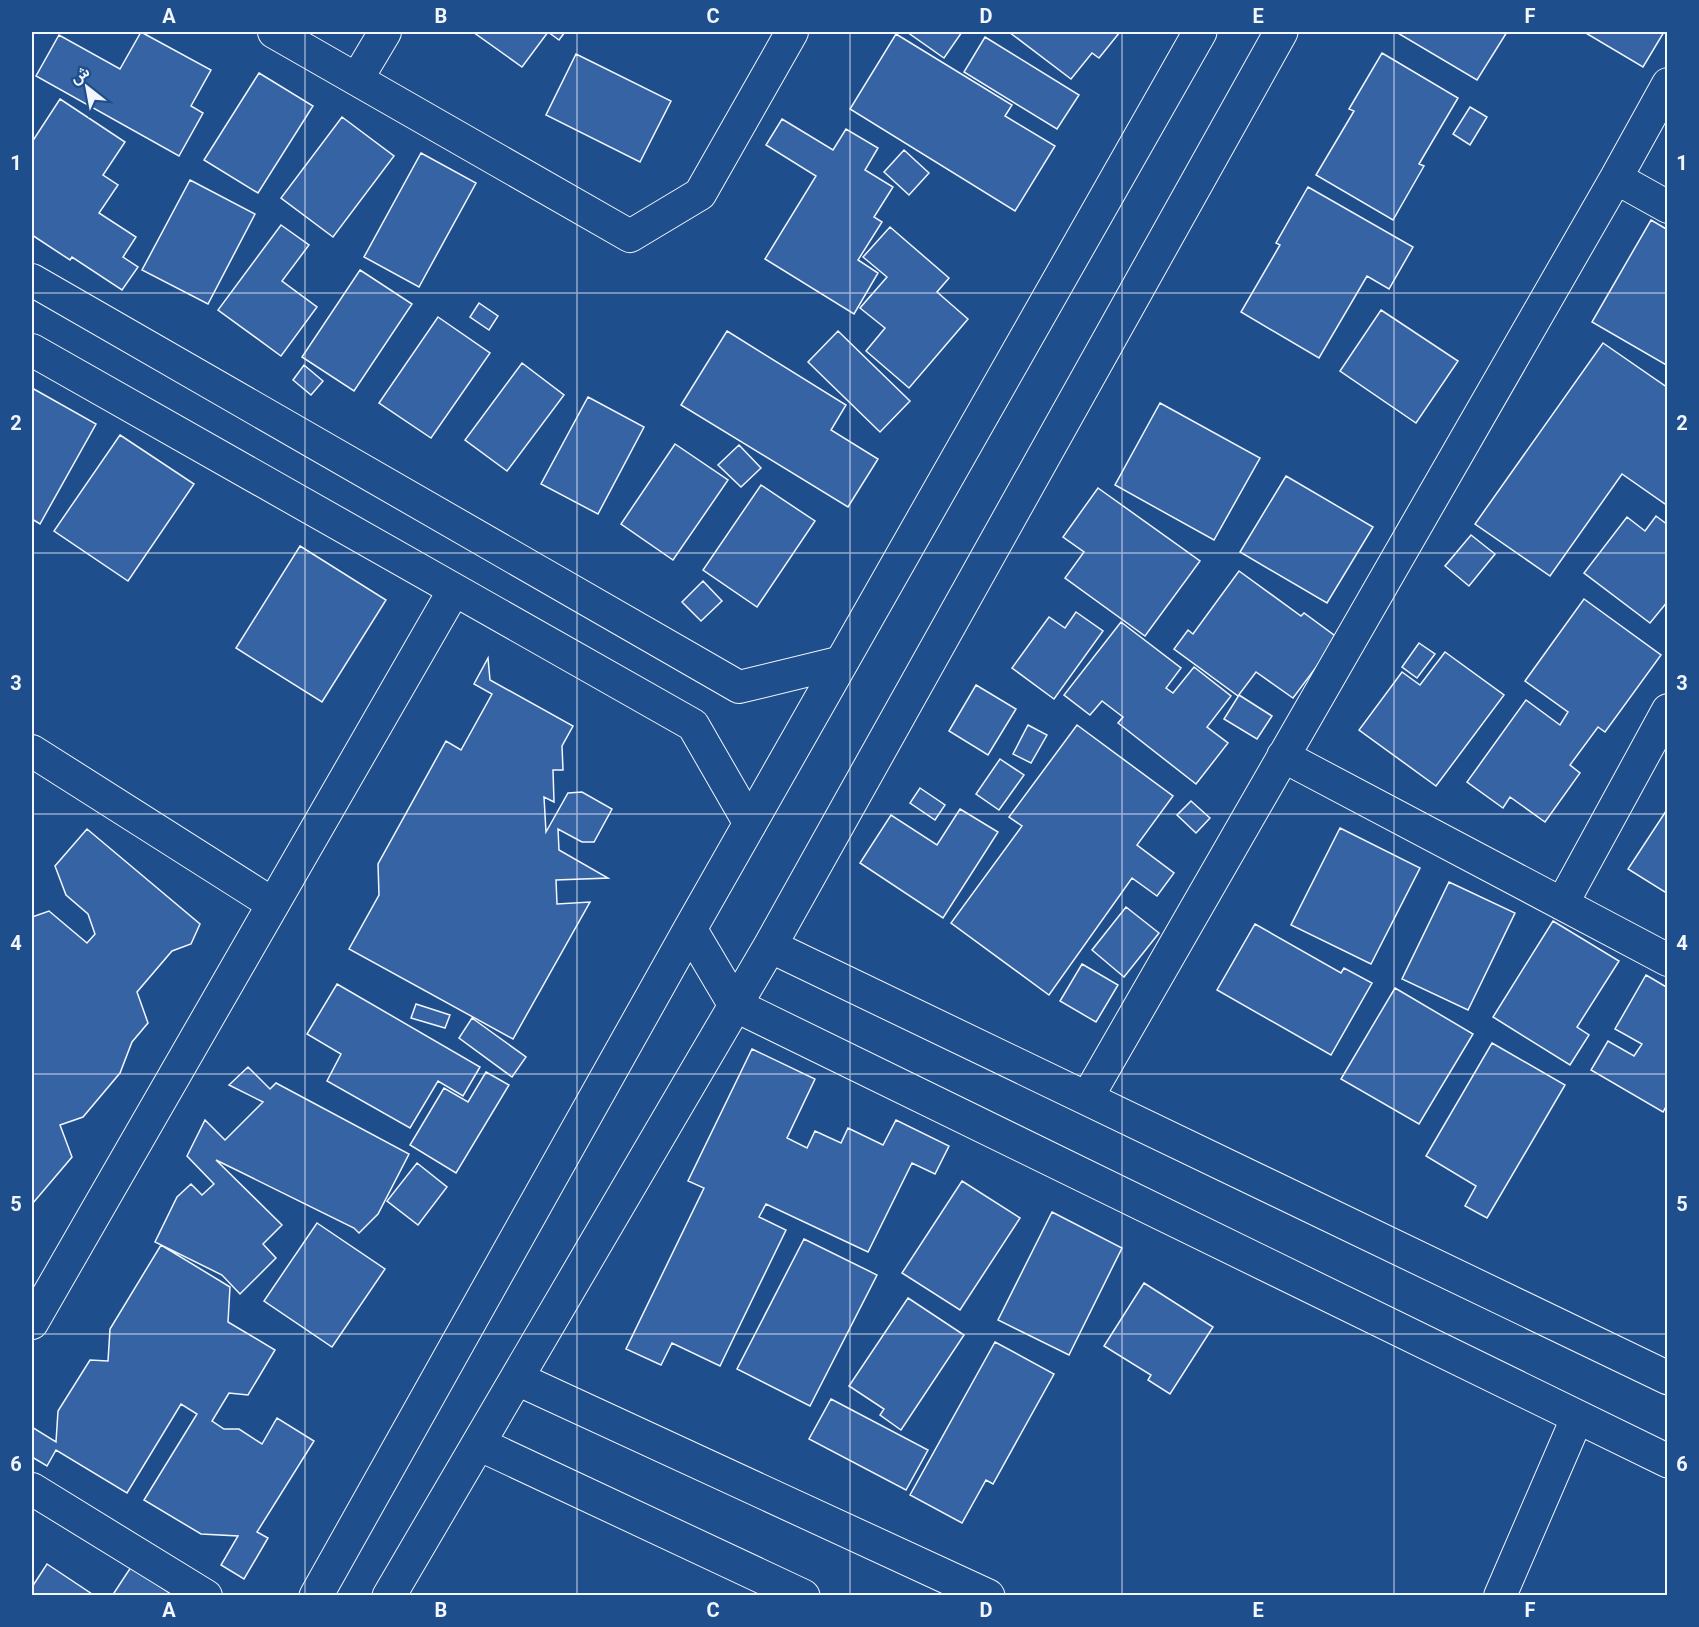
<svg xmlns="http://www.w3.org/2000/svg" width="1699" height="1627" font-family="Roboto,Vazirmatn,sans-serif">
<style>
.building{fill:#3563a3;stroke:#f2f6ff;stroke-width:1.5}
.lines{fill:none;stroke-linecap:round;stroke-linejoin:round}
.street-casing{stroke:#f2f6ff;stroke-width:34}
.secondary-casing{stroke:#f2f6ff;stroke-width:35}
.street{stroke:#1f4e8c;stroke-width:32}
.secondary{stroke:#1f4e8c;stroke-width:33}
.grid{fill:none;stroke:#f2f6ff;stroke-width:1.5;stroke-opacity:0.55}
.neatline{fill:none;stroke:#f2f6ff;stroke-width:2}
.grid-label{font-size:20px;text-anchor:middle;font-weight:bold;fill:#f2f6ff}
</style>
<rect width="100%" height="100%" fill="#1f4e8c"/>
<path class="building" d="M141,32L211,70L191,106L203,113L179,156L36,76L59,35L120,69Z
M473,32H565L559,40L548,32L522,67Z
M907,32H962L944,58Z
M1009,32H1120L1099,58L1092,53L1071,79Z
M1396,32H1507L1477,80Z
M1584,32H1664L1643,67Z
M896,34L1012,105L1005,116L1055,146L1015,211L850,109Z
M985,37L1079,95L1057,129L964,72Z
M1382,53L1458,98L1419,164L1424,166L1393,220L1316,175L1354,111L1349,109Z
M576,54L671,101L640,162L546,115Z
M259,73L313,106L258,193L204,160Z
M60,99L125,142L103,175L118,185L99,213L136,237L123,257L138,267L122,290L72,257L70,260L32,235V142Z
M1470,107L1487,117L1470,145L1453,134Z
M342,117L394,156L333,237L281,198Z
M782,119L833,150L846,129L878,148L865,170L893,187L874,217L882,222L858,260L878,273L854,314L765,259L816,176L766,145Z
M904,150L929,173L909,195L884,172Z
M421,153L476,183L419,287L364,257Z
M190,180L255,214L208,304L142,270Z
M1308,187L1413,247L1389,289L1367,276L1319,358L1241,312L1280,245L1276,243Z
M1651,220L1668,230V366L1592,322Z
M281,225L309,245L282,281L317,307L281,356L218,310Z
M890,227L949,278L937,292L968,319L909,388L866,351L885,328L860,308L887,277L863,257Z
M360,270L412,304L354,391L302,357Z
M479,303L498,316L489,330L470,317Z
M1381,310L1458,361L1416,423L1340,371Z
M438,317L490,353L431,438L379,403Z
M727,331L846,405L831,430L878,459L848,507L681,405Z
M838,331L910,401L880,432L808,362Z
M1603,343L1668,388V506L1622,474L1550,576L1475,524Z
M522,363L564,395L507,471L465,440Z
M304,365L323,381L311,395L293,380Z
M32,388L96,424L40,524L32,519Z
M588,397L644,427L598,514L541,484Z
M1160,403L1260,458L1214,540L1115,485Z
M120,435L194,484L128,581L54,531Z
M675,444L728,480L673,560L621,524Z
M739,445L761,468L741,487L718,465Z
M1286,476L1373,527L1327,603L1240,552Z
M761,485L815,521L757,607L703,570Z
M1098,488L1200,561L1145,636L1065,578L1084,552L1063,537Z
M1656,516L1668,525V601L1650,623L1584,573L1627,517L1645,531Z
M1471,535L1495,554L1469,586L1445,566Z
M300,546L386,600L322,702L236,648Z
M1239,571L1301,616L1304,613L1338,638L1293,698L1256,672L1238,696L1174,649L1188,630L1193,634Z
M703,581L722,601L701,621L682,602Z
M1584,599L1661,655L1605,732L1598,727L1570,765L1580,773L1545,822L1510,797L1503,808L1467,782L1526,700L1560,725L1568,712L1525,681Z
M1076,612L1103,631L1054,699L1012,668L1049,617L1065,628Z
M1121,622L1181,668L1166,688L1173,693L1194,667L1231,696L1207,727L1228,743L1196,784L1118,723L1123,717L1102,701L1090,715L1064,695Z
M1419,643L1435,654L1417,678L1402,667Z
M1445,652L1504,695L1436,786L1359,730L1402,672L1420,685Z
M488,658L490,680L573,726L562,746L563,770H553L554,802L544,797L546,832L568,793L582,792L612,809L594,842H582L558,829L559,850L608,878L556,880L557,904L590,902L513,1039L349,949L379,895L378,864L446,741L461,750L492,694L474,684Z
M976,685L1016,709L988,755L949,731Z
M1239,695L1272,716L1257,739L1224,719Z
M1028,725L1047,735L1031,763L1013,754Z
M1077,725L1173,796L1137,845L1174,873L1157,896L1132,878L1049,995L951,923L1022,826L1009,817Z
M1000,759L1024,775L999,810L976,794Z
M920,788L945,805L935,820L910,803Z
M1191,801L1210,818L1196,833L1177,815Z
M1668,808V894L1628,869Z
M960,809L998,832L943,918L860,863L891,815L937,845Z
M1340,828L1420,868L1371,964L1291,925Z
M87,829L200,924L191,944L172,951L137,992L148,1023L132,1042L120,1073L83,1117L60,1125L72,1157L33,1203L32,917L49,911L87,943L95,934L88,914L66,895L55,866Z
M1449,882L1515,913L1468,1010L1402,979Z
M1126,907L1159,933L1124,977L1092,950Z
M1553,921L1619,961L1577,1027L1589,1035L1570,1065L1493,1017Z
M1255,924L1341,973L1344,968L1372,983L1331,1055L1217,990Z
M1082,964L1118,985L1096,1022L1060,1001Z
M1646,975L1668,988V1103L1663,1112L1591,1070L1608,1041L1634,1056L1642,1044L1615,1029Z
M337,984L480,1067L463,1096L438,1081L410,1128L327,1081L341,1054L307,1034Z
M1395,988L1473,1034L1419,1124L1341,1079Z
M416,1004L450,1015L445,1028L411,1018Z
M472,1018L526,1057L512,1077L459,1038Z
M1492,1043L1565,1085L1487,1218L1465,1206L1476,1186L1426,1156Z
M752,1049L815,1079L787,1138L807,1148L815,1131L841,1143L848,1128L883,1145L896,1120L949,1146L935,1174L912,1163L868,1252L766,1204L759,1217L786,1230L720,1366L672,1343L661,1365L626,1349L704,1188L688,1181Z
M248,1067L270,1089L276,1083L409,1154L378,1214L359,1233L354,1228L216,1160L282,1225L263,1244L276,1258L240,1294L222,1275L155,1242L177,1197L191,1184L202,1195L214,1184L187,1156L205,1120L225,1140L263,1102L229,1085Z
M486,1072L509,1085L456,1173L410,1145L444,1088L468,1102Z
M417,1163L447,1187L418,1225L387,1201Z
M962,1181L1020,1218L960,1310L902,1273Z
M1052,1212L1122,1248L1069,1355L998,1320Z
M317,1223L385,1269L332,1347L264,1301Z
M804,1239L877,1275L810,1406L737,1369Z
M161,1245L230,1287L228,1322L275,1350L248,1395L229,1393L212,1421L224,1429H239L262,1444L277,1418L314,1441L257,1532L268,1538L244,1579L221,1565L238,1536L201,1534L144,1500L197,1414L181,1404L127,1493L56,1450L47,1466L32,1457V1427L56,1442L58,1411L90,1360L108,1361L110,1329Z
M1144,1283L1213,1327L1170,1394L1148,1380L1151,1375L1104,1346Z
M908,1298L964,1335L901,1430L880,1415L884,1409L849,1386Z
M995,1342L1054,1374L993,1484L986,1480L962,1523L910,1495Z
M831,1399L928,1450L906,1490L809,1439Z
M47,1564L95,1596H32V1587Z
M131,1567L174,1596H112Z"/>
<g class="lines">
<g class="street-casing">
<path id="street" d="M274,32L630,236L700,194L792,32
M357,79L385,32
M1616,178L1668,207
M32,280L739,687L842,662
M32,350L693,725L750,824
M32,751L273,904
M1283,756L1668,960
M1562,904L1668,710
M1087,1098L1616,178L1668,84
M32,1323L454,590
M32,1489L206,1596
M1500,1596L1577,1418"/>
</g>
<g class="secondary-casing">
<path id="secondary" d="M690,929L735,1005L1668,1461
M770,946L1668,1378
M518,1379L988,1596
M479,1444L803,1596
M316,1596L690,929L1200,32
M389,1596L770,946L1281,32"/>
</g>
<use href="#street" class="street"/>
<use href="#secondary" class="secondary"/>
</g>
<path class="grid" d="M305,32V1596M577,32V1596M850,32V1596M1122,32V1596M1394,32V1596M32,293H1668M32,553H1668M32,814H1668M32,1074H1668M32,1334H1668"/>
<rect width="1699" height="1627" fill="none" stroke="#1f4e8c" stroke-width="66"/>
<g transform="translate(87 87) rotate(329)" stroke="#1f4e8c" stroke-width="4.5" paint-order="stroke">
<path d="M0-4.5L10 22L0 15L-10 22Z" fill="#f2f6ff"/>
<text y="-9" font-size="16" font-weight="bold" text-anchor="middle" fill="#f2f6ff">ش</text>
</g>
<rect x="33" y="33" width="1633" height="1561" class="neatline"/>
<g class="grid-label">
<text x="169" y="23">A</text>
<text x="441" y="23">B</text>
<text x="713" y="23">C</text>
<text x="986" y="23">D</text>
<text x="1258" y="23">E</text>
<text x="1530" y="23">F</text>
<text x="16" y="170">1</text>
<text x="1682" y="170">1</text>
<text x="16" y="430">2</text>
<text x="1682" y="430">2</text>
<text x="16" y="690">3</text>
<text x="1682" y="690">3</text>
<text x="16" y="950">4</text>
<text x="1682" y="950">4</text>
<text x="16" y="1211">5</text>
<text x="1682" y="1211">5</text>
<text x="16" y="1471">6</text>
<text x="1682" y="1471">6</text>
<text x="169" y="1617">A</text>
<text x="441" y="1617">B</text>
<text x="713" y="1617">C</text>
<text x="986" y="1617">D</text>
<text x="1258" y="1617">E</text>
<text x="1530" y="1617">F</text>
</g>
</svg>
